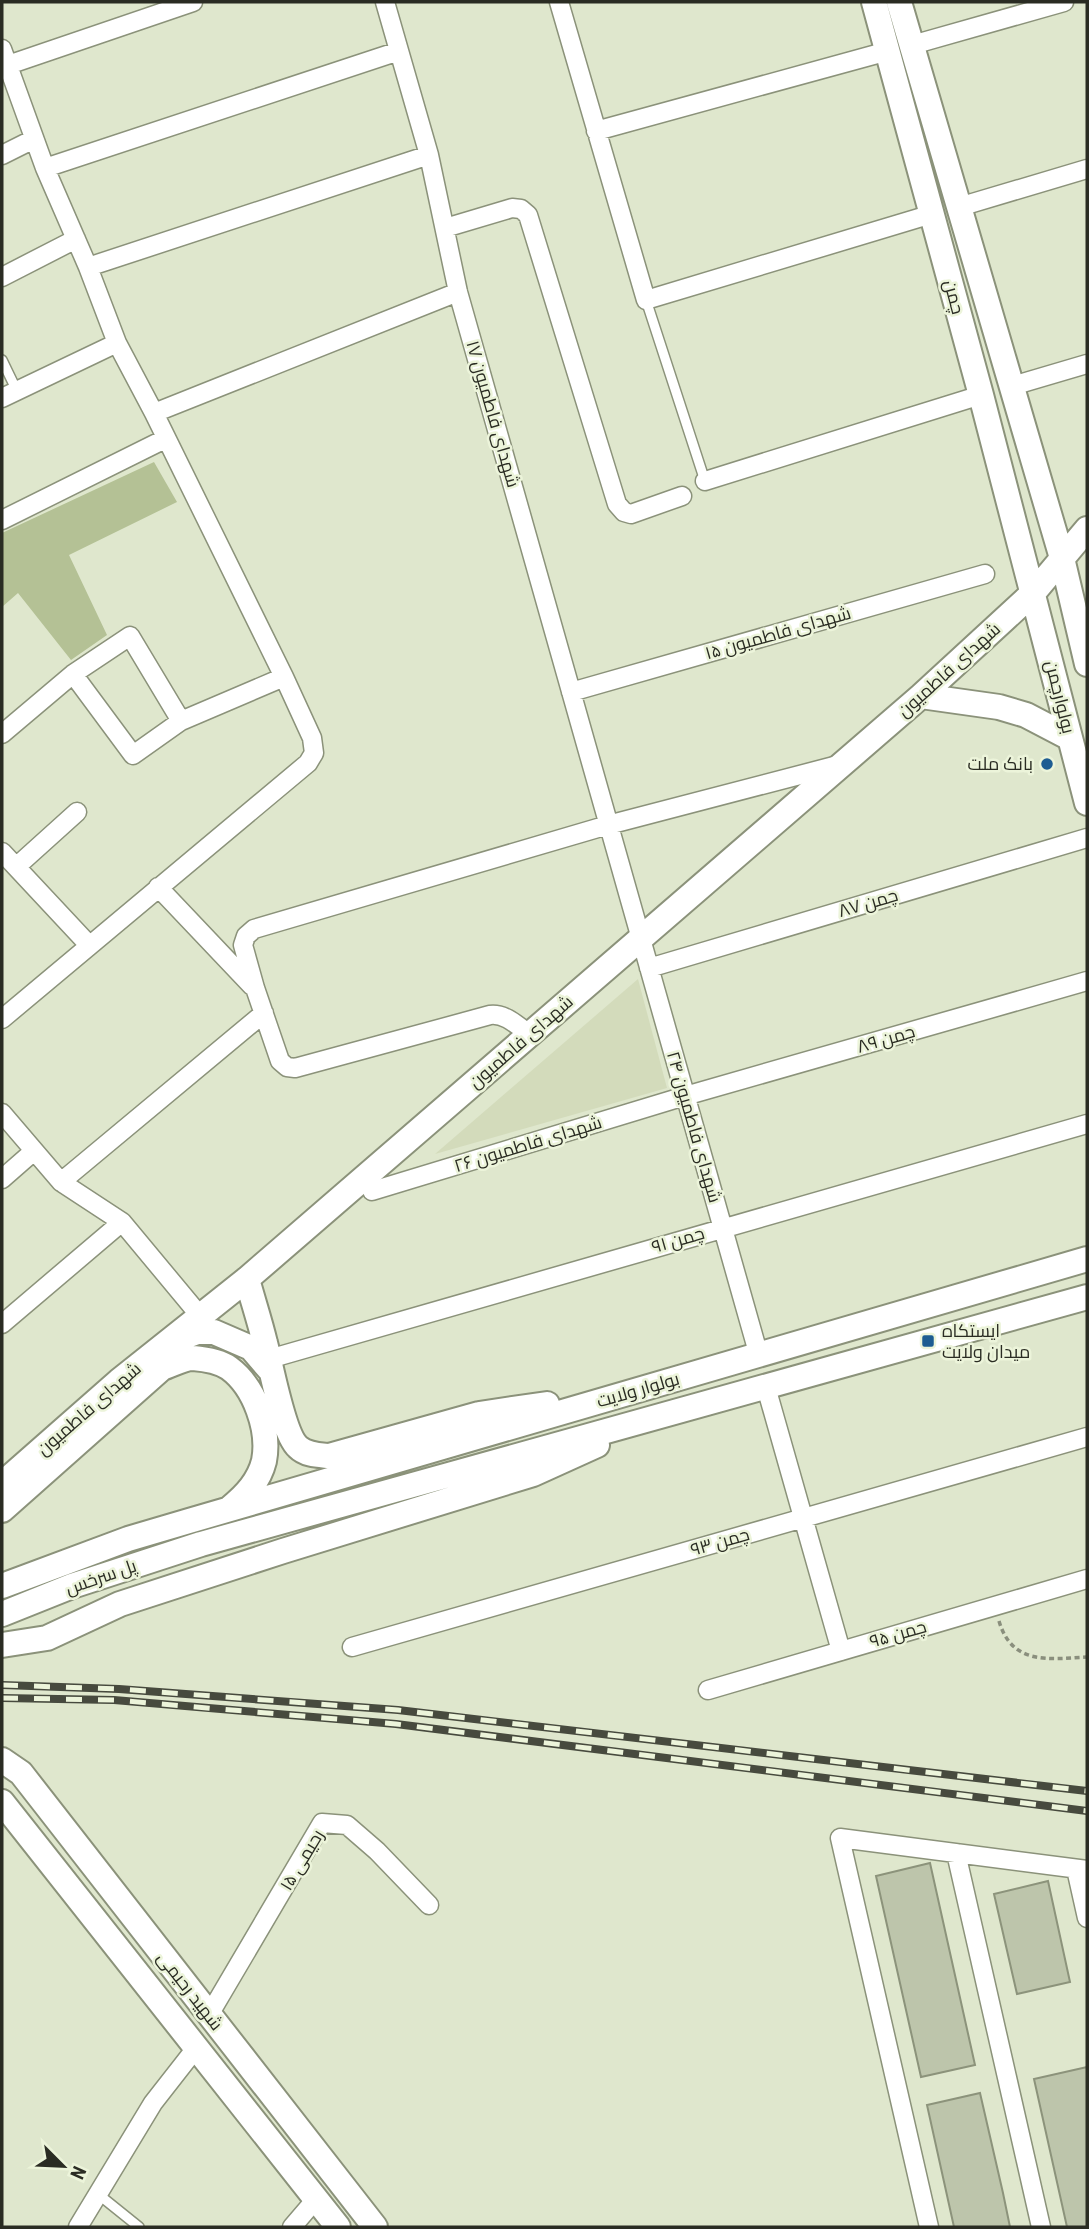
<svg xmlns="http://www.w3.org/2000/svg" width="1089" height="2229" font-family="'Roboto Condensed',Cairo,sans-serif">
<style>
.built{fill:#d3dbbb}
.green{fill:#b4c195}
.building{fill:#bdc5ab;stroke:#8c937b;stroke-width:2}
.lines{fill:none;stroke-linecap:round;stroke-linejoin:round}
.lane-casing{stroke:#8b927a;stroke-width:12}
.street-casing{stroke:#8b927a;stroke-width:21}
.secondary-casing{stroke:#8b927a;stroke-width:28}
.path{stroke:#8a8f7d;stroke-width:3.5;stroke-dasharray:5 3.5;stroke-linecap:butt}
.lane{stroke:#fff;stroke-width:9}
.street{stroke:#fff;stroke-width:18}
.secondary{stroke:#fff;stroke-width:24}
.rail-casing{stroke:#474a3e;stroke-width:8}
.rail{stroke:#ecf4da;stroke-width:5;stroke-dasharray:16;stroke-linecap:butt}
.poi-dot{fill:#1d5c92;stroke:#ecf4da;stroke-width:2.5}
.labels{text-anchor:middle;stroke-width:5;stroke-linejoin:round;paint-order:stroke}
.street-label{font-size:18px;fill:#2a2c23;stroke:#ecf4da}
.poi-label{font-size:18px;fill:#2a2c23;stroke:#ecf4da;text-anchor:end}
</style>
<rect width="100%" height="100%" fill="#dfe7cd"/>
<path class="built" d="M638,979L667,1088L435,1154Z"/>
<path class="green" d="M154,462L177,502L69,555L107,635L71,660L18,593L2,607V533Z"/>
<path class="building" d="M930,1863L975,2065L921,2077L876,1876Z
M1048,1881L1070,1982L1017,1994L994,1894Z
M1087,2067V2227H1067L1034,2079Z
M980,2093L1003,2193L1010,2227H954L927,2105Z"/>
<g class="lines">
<g class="lane-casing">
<path id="lane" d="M646,300L705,481
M2,360L17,391
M98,2194L139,2227"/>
</g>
<g class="street-casing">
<path id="street" d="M385,2L429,155L458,292L759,1356
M559,2L646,300L932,214
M912,45L1064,2
M2,49L45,168L88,267L117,343L154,413L284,677L312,738L314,753L308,763L2,1019
M8,65L193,2
M596,131L888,51
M2,155L34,139
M45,168L399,51
M959,207L1087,169
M445,228L512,208L521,209L528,215L617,504L624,512L631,514L682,496
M88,267L429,155
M2,277L76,239
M1012,386L1087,364
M2,398L117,343
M154,413L458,292
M705,481L981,395
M2,520L165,439
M73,674L133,755L181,721L284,677
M571,692L985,574
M2,734L73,674L130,636L181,721
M2,852L89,945
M16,867L77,812
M158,887L252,986
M649,968L1087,838
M529,1034C518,1026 505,1013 490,1015L295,1068L287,1067L280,1061L255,988L243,945L246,936L254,929L608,825L838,765
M2,1113L61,1182L122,1222L201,1317
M2,1179L34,1151
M61,1182L264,1013
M372,1191L685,1096L1087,981
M2,1324L122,1222
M269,1359L1087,1124
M766,1387L841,1651
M352,1647L1087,1437
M708,1690L1087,1579
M956,1853L1041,2227
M1076,1869L1087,1918
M209,2015L322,1823L347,1825L377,1851L429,1905
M78,2227L153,2103L196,2048
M292,2227L316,2199
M929,2227L840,1838L1087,1870"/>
</g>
<g class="secondary-casing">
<path id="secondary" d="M874,2L981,395L1087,803
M899,2L1062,558L1087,664
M921,696L999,707L1026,715L1070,738
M247,1279C253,1301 260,1322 265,1343C271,1365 283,1434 298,1447C306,1455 318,1455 329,1456L479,1414L547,1404
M176,1340L197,1332H214L251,1348L269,1369
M2,1484L119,1381L247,1279L921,696L1034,592L1087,529
M2,1510L162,1368C172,1365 183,1358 193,1358C205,1359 219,1361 229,1368C255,1387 270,1430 264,1461C259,1481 246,1495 230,1508
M2,1586L128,1539L189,1521L1087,1259
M2,1614L72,1586L201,1544L1087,1297
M2,1645L47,1638L120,1604L283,1551L533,1474L597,1445
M2,1760L21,1773L375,2227
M2,1802L338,2227"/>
</g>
<path class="path" d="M999,1621C1012,1666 1050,1659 1087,1657"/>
<use href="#lane" class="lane"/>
<use href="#street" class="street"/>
<use href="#secondary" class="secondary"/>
<g class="rail-casing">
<path id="rail" d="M2,1685L119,1689L398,1710L1087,1791
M2,1698L114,1700L396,1724L1087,1811"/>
</g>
<use href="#rail" class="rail"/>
</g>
<g class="poi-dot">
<circle cx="1047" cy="764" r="7"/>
<rect x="921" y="1334" width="14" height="14" rx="3.5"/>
</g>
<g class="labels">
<g class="street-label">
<text transform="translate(954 297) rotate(75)" y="6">چمن</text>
<text transform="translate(493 414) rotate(74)" y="6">شهدای فاطمیون ۱۷</text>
<text transform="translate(778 633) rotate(-16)" y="6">شهدای فاطمیون ۱۵</text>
<text transform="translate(949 670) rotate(-42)" y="6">شهدای فاطمیون</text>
<text transform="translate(1060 697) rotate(76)" y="6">بولوارچمن</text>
<text transform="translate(868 903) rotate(-16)" y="6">چمن ۸۷</text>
<text transform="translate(886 1039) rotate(-16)" y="6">چمن ۸۹</text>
<text transform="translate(521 1042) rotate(-41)" y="6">شهدای فاطمیون</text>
<text transform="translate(694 1127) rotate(74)" y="6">شهدای فاطمیون ۲۴</text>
<text transform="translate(528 1144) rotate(-17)" y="6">شهدای فاطمیون ۲۶</text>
<text transform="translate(678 1240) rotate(-16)" y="6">چمن ۹۱</text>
<text transform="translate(638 1390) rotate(-16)" y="6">بولوار ولایت</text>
<text transform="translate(89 1409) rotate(-41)" y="6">شهدای فاطمیون</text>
<text transform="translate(720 1542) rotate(-16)" y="6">چمن ۹۳</text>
<text transform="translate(101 1577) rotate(-19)" y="6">پل سرخس</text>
<text transform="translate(898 1634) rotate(-16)" y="6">چمن ۹۵</text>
<text transform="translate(302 1860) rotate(-59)" y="6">رحیمی ۱۵</text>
<text transform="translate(190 1991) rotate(52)" y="6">شهید رحیمی</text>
</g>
<g class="poi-label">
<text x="1033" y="770">بانک ملت</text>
<text x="942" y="1337" text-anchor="start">ایستکاه<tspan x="942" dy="21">میدان ولایت</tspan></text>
</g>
</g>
<rect width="1089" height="2229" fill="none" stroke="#2a2c23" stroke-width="7"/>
<g transform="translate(63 2166) rotate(114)" stroke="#ecf4da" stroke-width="5" paint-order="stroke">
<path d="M0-5L12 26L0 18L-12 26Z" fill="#2a2c23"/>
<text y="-10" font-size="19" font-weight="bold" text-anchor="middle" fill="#2a2c23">N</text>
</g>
</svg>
